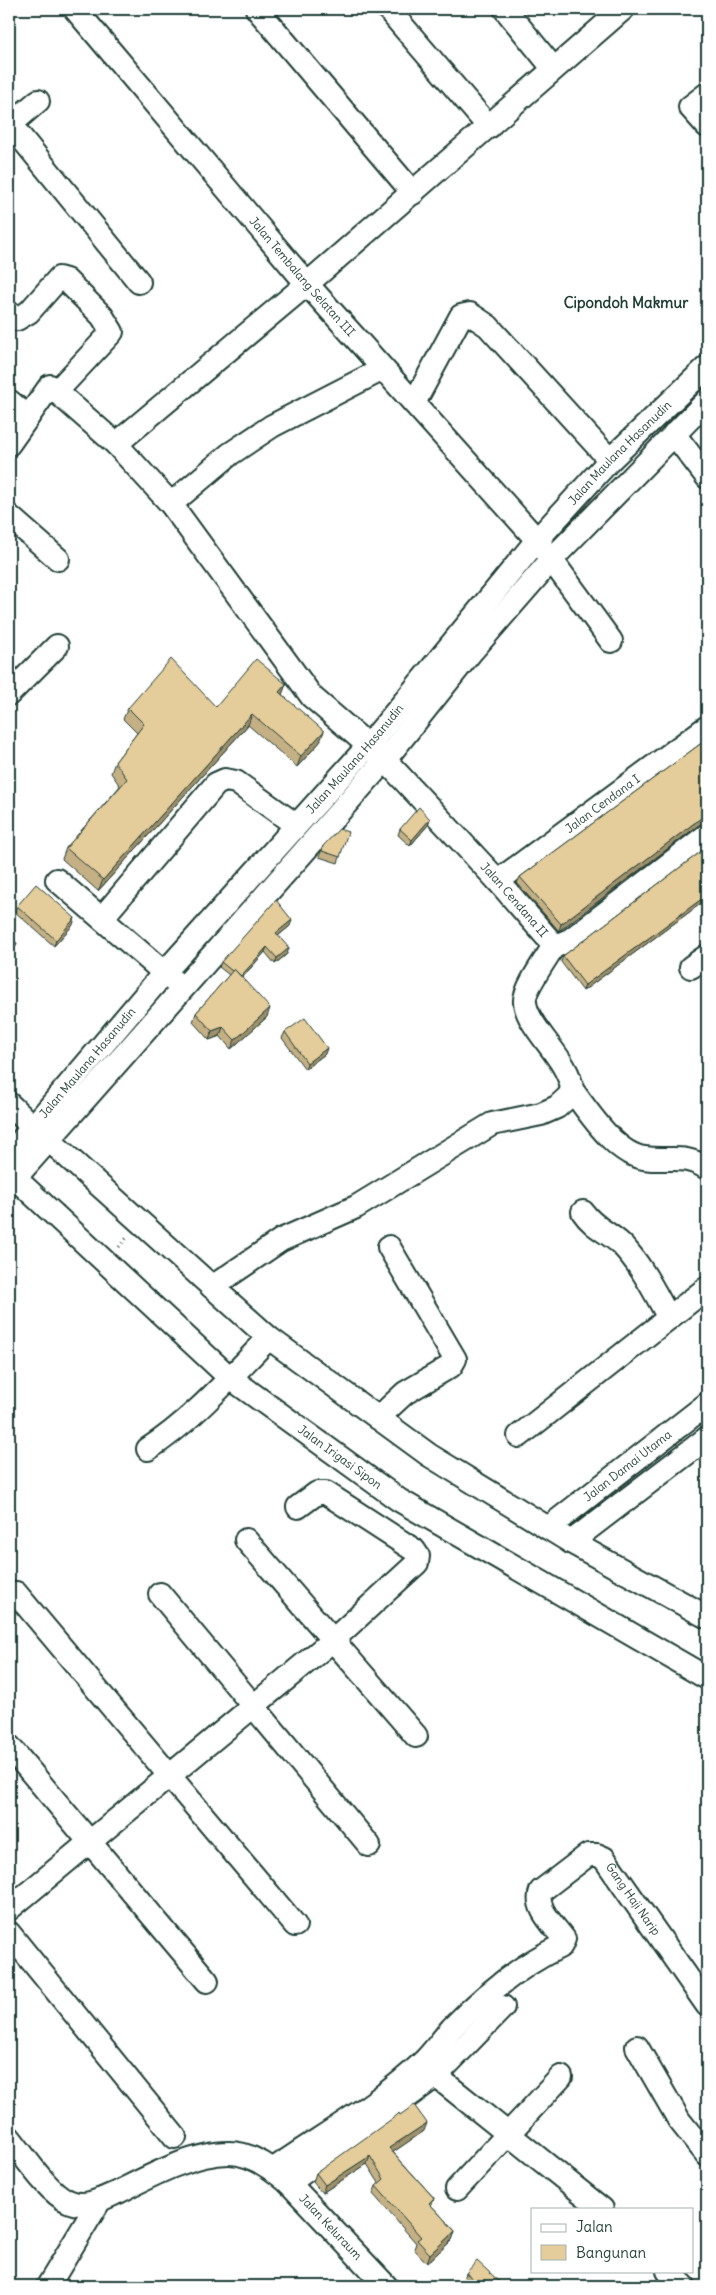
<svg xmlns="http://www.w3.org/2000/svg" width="716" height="2295" font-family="Delius,sans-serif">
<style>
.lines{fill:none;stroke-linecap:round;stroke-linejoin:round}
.minor-casing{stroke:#1f3d34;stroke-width:26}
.path{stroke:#1f3d34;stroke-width:3;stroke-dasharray:1 4;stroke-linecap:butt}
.minor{stroke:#fff;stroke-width:22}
.wall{fill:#c5b085;stroke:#1f3d34}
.shaded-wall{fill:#a0906c;stroke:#1f3d34}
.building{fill:#e5cd9b;stroke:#1f3d34}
.labels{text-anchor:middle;stroke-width:5;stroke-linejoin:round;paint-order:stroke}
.street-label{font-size:12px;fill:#1f3d34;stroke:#fff}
.quarter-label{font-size:15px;font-weight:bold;fill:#1f3d34;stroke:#fff}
</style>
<rect width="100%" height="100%" fill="#fff"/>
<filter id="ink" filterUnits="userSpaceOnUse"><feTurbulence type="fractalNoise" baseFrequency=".02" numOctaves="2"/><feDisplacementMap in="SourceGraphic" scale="10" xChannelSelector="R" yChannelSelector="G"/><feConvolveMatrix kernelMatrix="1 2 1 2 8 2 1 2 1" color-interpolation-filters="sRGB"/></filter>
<g filter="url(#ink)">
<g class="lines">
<g class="minor-casing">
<g id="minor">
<path id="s1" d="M75,9L307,284L537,540L611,641"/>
<path d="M257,9L413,193"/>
<path d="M388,9L489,127"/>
<path d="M505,9L553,68"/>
<path d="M707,94L690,107L707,126"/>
<path d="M10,124L139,282"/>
<path d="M9,126L38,101"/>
<path d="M9,313L17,319L29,312L59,278L66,280L102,316L112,332L57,391"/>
<path d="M9,401L28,417"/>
<path d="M414,403L461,316L470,314L488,326L610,460"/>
<path d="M674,434L707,477"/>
<path id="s2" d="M9,444L50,386L116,444L171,504L312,697L385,760L498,881L552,943L558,945L570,940L707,835"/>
<path d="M116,444L307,284L623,9"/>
<path d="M171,504L230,454L272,426L383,369"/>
<path d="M9,516L58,559"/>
<path d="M9,694L57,646"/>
<path d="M57,880L176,983"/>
<path id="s3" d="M498,881L707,727"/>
<path d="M102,918L216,784L225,780L236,782L296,825"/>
<path d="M555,944C548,956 523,990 525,1002C527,1028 570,1060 572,1090C589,1112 615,1154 644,1158C670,1162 682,1153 707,1168"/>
<path d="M691,967L707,956"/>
<path d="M9,1104L33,1127"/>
<path d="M49,1140L269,1338L429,1455L571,1542L707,1617"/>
<path id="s4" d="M9,1155L164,973L368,746L537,540L610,460L707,367"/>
<path id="s5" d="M15,1178L229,1377L399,1500L707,1678"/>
<path d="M9,1185L385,760L472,651L552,559L707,401"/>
<path d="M583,1212C593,1227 608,1232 621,1244C641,1264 655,1293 669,1318"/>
<path d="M212,1287L281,1240L356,1207L492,1124L541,1114L557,1107L568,1097L572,1090"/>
<path d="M378,1418L405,1393L451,1366L455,1359L389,1247"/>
<path d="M519,1436L707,1288"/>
<path d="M148,1449C192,1421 232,1375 269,1338"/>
<path id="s6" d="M548,1528L707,1404"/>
<path d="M246,1540L416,1736"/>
<path d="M571,1542L707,1438"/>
<path d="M16,1593L295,1925"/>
<path d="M160,1594L369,1845"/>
<path d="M9,1746L207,1981"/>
<path d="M9,1909L333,1640L417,1563L418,1556L414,1550L326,1493H317L298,1507"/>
<path d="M9,1933L175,2137"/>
<path d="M637,2047L679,2120L707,2155"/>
<path d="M436,2076L602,2209"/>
<path id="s7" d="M9,2137C24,2155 47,2192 68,2201C85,2209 102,2199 118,2192C150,2176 193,2153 229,2153C252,2153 273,2169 289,2183L386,2286"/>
<path id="s8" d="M274,2169C324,2134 381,2103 425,2060C435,2050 443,2038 452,2028C485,1994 519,1966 561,1946L564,1939C554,1925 534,1908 541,1891L588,1855H597L604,1858L707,2005"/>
<path d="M289,2183L436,2076L503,2007"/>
<path d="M457,2189L561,2077"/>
<path d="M668,2271L684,2286"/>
<path d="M48,2286L100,2200"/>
</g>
</g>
<path class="path" d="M119,1247L128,1236"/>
<use href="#minor" class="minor"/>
</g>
<path class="wall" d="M286,684L282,694L320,742L297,767L248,725L98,891L62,859L66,848L120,786L111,773L115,762L137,733L123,719L128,708L216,707Z
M707,739V823L699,825L559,931L517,883L520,877Z
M428,825L410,846L398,835L400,829Z
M323,846L340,857L338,863L319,857Z
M707,847V899L583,991L561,962L563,956Z
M17,906L73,925L54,946L15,912Z
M290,926L278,936L287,954L275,964L265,952L242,978L267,1017L231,1049L220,1036L209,1040L193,1022L196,1013L229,975L219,967L221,962Z
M285,1032L325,1054L305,1069L282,1038Z
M424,2131L393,2152L434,2198L431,2205L455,2231L452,2240L427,2263L414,2249L416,2243L373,2194L376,2186L379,2183L367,2164L322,2193L313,2182L316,2173Z
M466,2273L500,2282L498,2286H472L464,2279Z"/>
<path class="shaded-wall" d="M286,684L282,695L279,692Z
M252,714L248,725L98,891L103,880Z
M324,731L320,742L297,767L301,756Z
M701,818H707V823L699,825L559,931L561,924Z
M430,819L428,825L410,846L412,840Z
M707,895V899L583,991L585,985Z
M75,918L73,925L54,946L56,940Z
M292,920L290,926L274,939L276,933Z
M17,943L14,949L9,957V953Z
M267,947L265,952L237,983L239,978Z
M289,948L287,954L275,964L277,958Z
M270,1008L267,1017L231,1049L235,1040Z
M223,1027L220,1036L209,1040L212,1031Z
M327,1048L325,1054L305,1069L307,1063Z
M427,2123L424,2131L386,2157L389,2148Z
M370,2156L367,2164L322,2193L325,2185Z
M434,2198L431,2206L429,2203Z
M455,2231L452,2240L427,2263L430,2254Z"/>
<path class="building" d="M171,659L216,707L256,659L286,684L279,692L324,731L301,756L252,714L103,880L66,848L127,779L115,762L144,724L128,708Z
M707,739V818H701L561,924L520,877Z
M419,807L430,819L412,840L400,829Z
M339,829L348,832L340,857L322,851L323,846Z
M707,847V895L585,985L563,956Z
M36,884L75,918L56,940L17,906Z
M276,900L292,920L276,933L289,948L277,958L267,947L241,976L234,969L232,971L221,962Z
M9,937L17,943L9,953Z
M234,969L270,1008L235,1040L223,1027L212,1031L196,1013Z
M305,1018L327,1048L307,1063L285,1032Z
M414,2105L427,2123L389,2148L434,2198L429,2203L455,2231L430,2254L417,2240L421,2237L376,2186L384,2179L370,2156L325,2185L316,2173L396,2116L399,2113L400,2115Z
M477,2261L500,2282L496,2286H481L466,2273Z"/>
</g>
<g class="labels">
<g class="street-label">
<text dy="4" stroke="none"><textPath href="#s1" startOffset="351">Jalan Tembalang Selatan III</textPath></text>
<text dy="4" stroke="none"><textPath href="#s4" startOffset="931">Jalan Maulana Hasanudin</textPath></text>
<text dy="4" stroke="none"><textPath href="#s4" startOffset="526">Jalan Maulana Hasanudin</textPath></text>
<text dy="4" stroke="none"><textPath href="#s3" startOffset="130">Jalan Cendana I</textPath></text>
<text dy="4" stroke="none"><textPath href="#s2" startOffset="766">Jalan Cendana II</textPath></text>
<text dy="4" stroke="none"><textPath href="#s4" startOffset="121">Jalan Maulana Hasanudin</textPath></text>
<text dy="4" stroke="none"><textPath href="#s5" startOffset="429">Jalan Irigasi Sipon</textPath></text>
<text dy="4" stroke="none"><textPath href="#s6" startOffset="101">Jalan Damai Utama</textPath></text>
<text dy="4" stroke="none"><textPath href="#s8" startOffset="555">Gang Haji Narip</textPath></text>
<text dy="4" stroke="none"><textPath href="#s7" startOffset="388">Jalan Keluraum</textPath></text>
</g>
<g class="quarter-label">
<text x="626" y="308">Cipondoh Makmur</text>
</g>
</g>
<rect width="716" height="2295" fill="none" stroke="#fff" stroke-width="30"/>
<rect x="15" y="15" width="686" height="2265" fill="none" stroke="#1f3d34" stroke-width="2" filter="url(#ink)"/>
<rect x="531" y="2208" width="162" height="65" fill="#ffffff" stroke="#a5b1ae"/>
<rect x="541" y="2224" width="25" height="8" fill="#ffffff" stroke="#a5b1ae"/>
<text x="576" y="2232" font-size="15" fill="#1f3d34">Jalan</text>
<rect x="541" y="2245" width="25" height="15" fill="#e5cd9b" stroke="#a5b1ae"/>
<text x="576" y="2258" font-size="15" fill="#1f3d34">Bangunan</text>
</svg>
